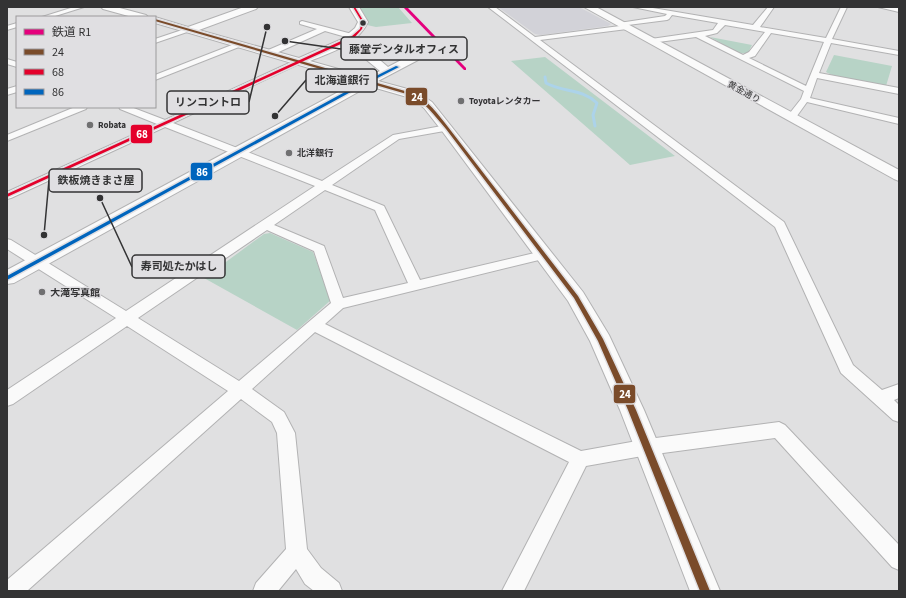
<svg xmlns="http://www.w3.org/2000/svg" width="906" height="598" font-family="'Source Sans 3','Noto Sans JP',sans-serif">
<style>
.built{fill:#d2d2d8}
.green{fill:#b7d3c6}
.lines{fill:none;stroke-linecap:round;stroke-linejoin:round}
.stream{stroke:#acd3ea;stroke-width:3}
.street-casing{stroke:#b2b2b3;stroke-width:2}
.secondary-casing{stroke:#b2b2b3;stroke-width:2}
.street{fill:#fafafa;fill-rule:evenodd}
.secondary{fill:#fafafa;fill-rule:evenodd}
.bus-1-casing{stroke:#e0dfe2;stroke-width:3}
.bus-2-casing{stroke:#e0dfe2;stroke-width:3}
.bus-3-casing{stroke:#e0dfe2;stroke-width:3}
.bus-1{fill:#7a4b2a;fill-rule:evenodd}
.bus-2{fill:#e4002b;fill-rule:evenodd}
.bus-3{fill:#0065bd;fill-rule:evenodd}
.rail-1-casing{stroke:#e0dfe2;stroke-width:3}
.rail-1{fill:#e5007d;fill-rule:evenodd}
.bus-dot{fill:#333334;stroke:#e0dfe2;stroke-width:1.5}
.poi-dot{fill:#707071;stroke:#e0dfe2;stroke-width:1.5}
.labels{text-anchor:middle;stroke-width:3;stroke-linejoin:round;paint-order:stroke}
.far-street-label{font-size:9px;fill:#333334;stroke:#e0dfe2}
.far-poi-label{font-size:9px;font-weight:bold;fill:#333334;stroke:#e0dfe2;text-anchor:start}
.poi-label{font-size:10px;font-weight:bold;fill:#333334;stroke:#e0dfe2;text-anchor:start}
.leader{fill:none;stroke:#333334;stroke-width:1.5}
.callout-dot{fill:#333334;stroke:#e0dfe2;stroke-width:1.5}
.callout{fill:#e0dfe2;stroke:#333334;stroke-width:1.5}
.callout-label{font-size:11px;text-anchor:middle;font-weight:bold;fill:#333334}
.line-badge{stroke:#e0dfe2;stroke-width:1.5}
.badge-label{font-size:11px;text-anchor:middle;font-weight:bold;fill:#fff}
</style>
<rect width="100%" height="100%" fill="#e0e0e1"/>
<path class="built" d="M498,7H579L611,24L608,26L541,35L535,34Z"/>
<path class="green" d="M359,7H398L412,23L376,27L367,25V19Z
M710,37L752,45L748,53H739Z
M834,55L892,66L886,86L832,75L826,72Z
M545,57L675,156L630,165L511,61Z
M270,233L313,252L331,300L297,330L204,278L264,234Z"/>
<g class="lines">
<path class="stream" d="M545,77L546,83C564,93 581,88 597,103L593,115L595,126"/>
<g class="street-casing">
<path id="street" d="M74,7H84L52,17H42Z
M488,7H495L535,37L620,26L618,24L619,23L665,16L667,14L633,7H647L753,25L768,7H774L760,27L826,38L841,7H847L832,39L899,51V55L831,43L819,73L899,88V94L817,78L810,98L899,118V124L807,102L794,120L791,121L786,118L801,99L804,91L696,37L651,43L647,41L651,39L713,30L718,23L672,15L669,19L667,20L628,25L630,27L627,29L540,40L784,222L853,365L882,390L899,384V398L894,400L899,405V422L893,420L841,373L775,227ZM725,25L765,32L749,52L743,55L705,36L717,33ZM771,33L824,42L806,86L749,58L755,56Z
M878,7L899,8V12Z
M302,21L356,35L357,37L353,39L325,31L272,55H266V51L317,29L300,24V22Z
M17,23V27L7,30V26Z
M188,28L191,30L190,31L155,43V39Z
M237,43H243L244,45L155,80V75Z
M7,59L17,62V67L7,64Z
M298,59H304L305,61L173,123L322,181L393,135L447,125L450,126L452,128L450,130L399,139L332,185L384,206L420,280L543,251L548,252L549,255L548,258L543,259L343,308L325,324L581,451L648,439L779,422L785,425L899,545V570L892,567L775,438L648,455L586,466L524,591H502L569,462L315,332L252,389L284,412L295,433L307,549L321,568L339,583L342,591H314L305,584L296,569L278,591H253L256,583L286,549L277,433L272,422L241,399L27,591H7V580L228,391L127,326L13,404L7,406V390L116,318L7,249V239L11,240L126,311L315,186L165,127L11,198L7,199V192L157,124L120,109L119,107H131L165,120ZM325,190L375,210L408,283L343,298L324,246L274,225ZM267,230L314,251L331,303L239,381L138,318Z
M17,86V92L7,95V89Z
M75,107H87L86,109L7,141V135Z"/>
</g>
<g class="secondary-casing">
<path id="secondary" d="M101,7H116L146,15L148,17H132L103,9Z
M244,7H258L256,9L199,30L299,58L342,39L355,28L358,22L349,7H359L368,22C357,45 332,52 310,61L367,77L380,71L363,57L362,55C365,50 369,50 375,48C391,45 409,43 419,58L418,60L378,81L415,91L432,102L583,292L609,335L644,410L720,591H690L620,410L590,341L568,301L442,131L424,108L415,101L407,97L369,86L14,283L7,284V270L357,82L155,23V17L188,27ZM393,52L399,53L407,57L388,67L374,55Z
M584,7H596L899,170V181L894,179Z"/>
</g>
<use href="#street" class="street"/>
<use href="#secondary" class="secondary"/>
<g class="bus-1-casing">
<path id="bus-1" d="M155,19L412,93C429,101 437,113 448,127L578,296L603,339L636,410L710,591H700L628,410L598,341L574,298L446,129C434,115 426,103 410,95L155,21Z"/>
</g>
<g class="bus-2-casing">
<path id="bus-2" d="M353,7H355L364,22L362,29L354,38L7,197V194L352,36L360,29L362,22Z"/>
</g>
<g class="bus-3-casing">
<path id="bus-3" d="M396,66L399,67L358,88L7,280V276L356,86Z"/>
</g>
<use href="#bus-1" class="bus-1"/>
<use href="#bus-2" class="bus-2"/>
<use href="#bus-3" class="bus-3"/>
<g class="rail-1-casing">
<path id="rail-1" d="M403,7H407L466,68V70H464Z"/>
</g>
<use href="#rail-1" class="rail-1"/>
</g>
<circle class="bus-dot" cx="363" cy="23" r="3.5"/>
<g class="poi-dot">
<circle cx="461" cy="101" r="4"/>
<circle cx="90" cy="125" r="4"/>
<circle cx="289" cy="153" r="4"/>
<circle cx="42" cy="292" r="4"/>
</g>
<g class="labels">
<g class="far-street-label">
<text transform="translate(744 92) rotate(29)" y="3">黄金通り</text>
</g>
<g class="far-poi-label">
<text x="469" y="104">Toyotaレンタカー</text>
<text x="98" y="128">Robata</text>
<text x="297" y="156">北洋銀行</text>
</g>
<g class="poi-label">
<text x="50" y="296">大滝写真館</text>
</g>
</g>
<path class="leader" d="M285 41L341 49M275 116L306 80M267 27L249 102M44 235L49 180M100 198L132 267"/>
<g class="callout-dot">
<circle cx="285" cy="41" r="4"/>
<circle cx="275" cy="116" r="4"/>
<circle cx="267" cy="27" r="4"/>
<circle cx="44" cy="235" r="4"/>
<circle cx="100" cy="198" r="4"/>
</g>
<g class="callout">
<rect x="341" y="37" width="126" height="23" rx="4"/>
<rect x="306" y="69" width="71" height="23" rx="4"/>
<rect x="167" y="91" width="82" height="23" rx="4"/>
<rect x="49" y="169" width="93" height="23" rx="4"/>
<rect x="132" y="255" width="93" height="23" rx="4"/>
</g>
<g class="callout-label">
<text x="404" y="53">藤堂デンタルオフィス</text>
<text x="342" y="84">北海道銀行</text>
<text x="208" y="106">リンコントロ</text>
<text x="96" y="184">鉄板焼きまさ屋</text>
<text x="179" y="270">寿司処たかはし</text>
</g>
<g class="line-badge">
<rect x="405" y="87" width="23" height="19" rx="4" fill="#7a4b2a"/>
<rect x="130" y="124" width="23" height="20" rx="4" fill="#e4002b"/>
<rect x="190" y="162" width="23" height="19" rx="4" fill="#0065bd"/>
<rect x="613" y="384" width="23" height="20" rx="4" fill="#7a4b2a"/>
</g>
<g class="badge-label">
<text x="417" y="101">24</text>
<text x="142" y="138">68</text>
<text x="202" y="176">86</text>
<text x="625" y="398">24</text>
</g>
<rect width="906" height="598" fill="none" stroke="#333334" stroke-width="16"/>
<rect x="16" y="16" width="140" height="92" fill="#e0dfe2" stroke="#9b9a9c"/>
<rect x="24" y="29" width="20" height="6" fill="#e5007d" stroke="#9b9a9c"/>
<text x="52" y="36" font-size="12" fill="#333334">鉄道 R1</text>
<rect x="24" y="49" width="20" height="6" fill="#7a4b2a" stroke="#9b9a9c"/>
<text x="52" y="56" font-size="12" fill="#333334">24</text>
<rect x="24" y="69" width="20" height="6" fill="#e4002b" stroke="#9b9a9c"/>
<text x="52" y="76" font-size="12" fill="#333334">68</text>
<rect x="24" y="89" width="20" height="6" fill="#0065bd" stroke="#9b9a9c"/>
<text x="52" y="96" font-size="12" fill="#333334">86</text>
</svg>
